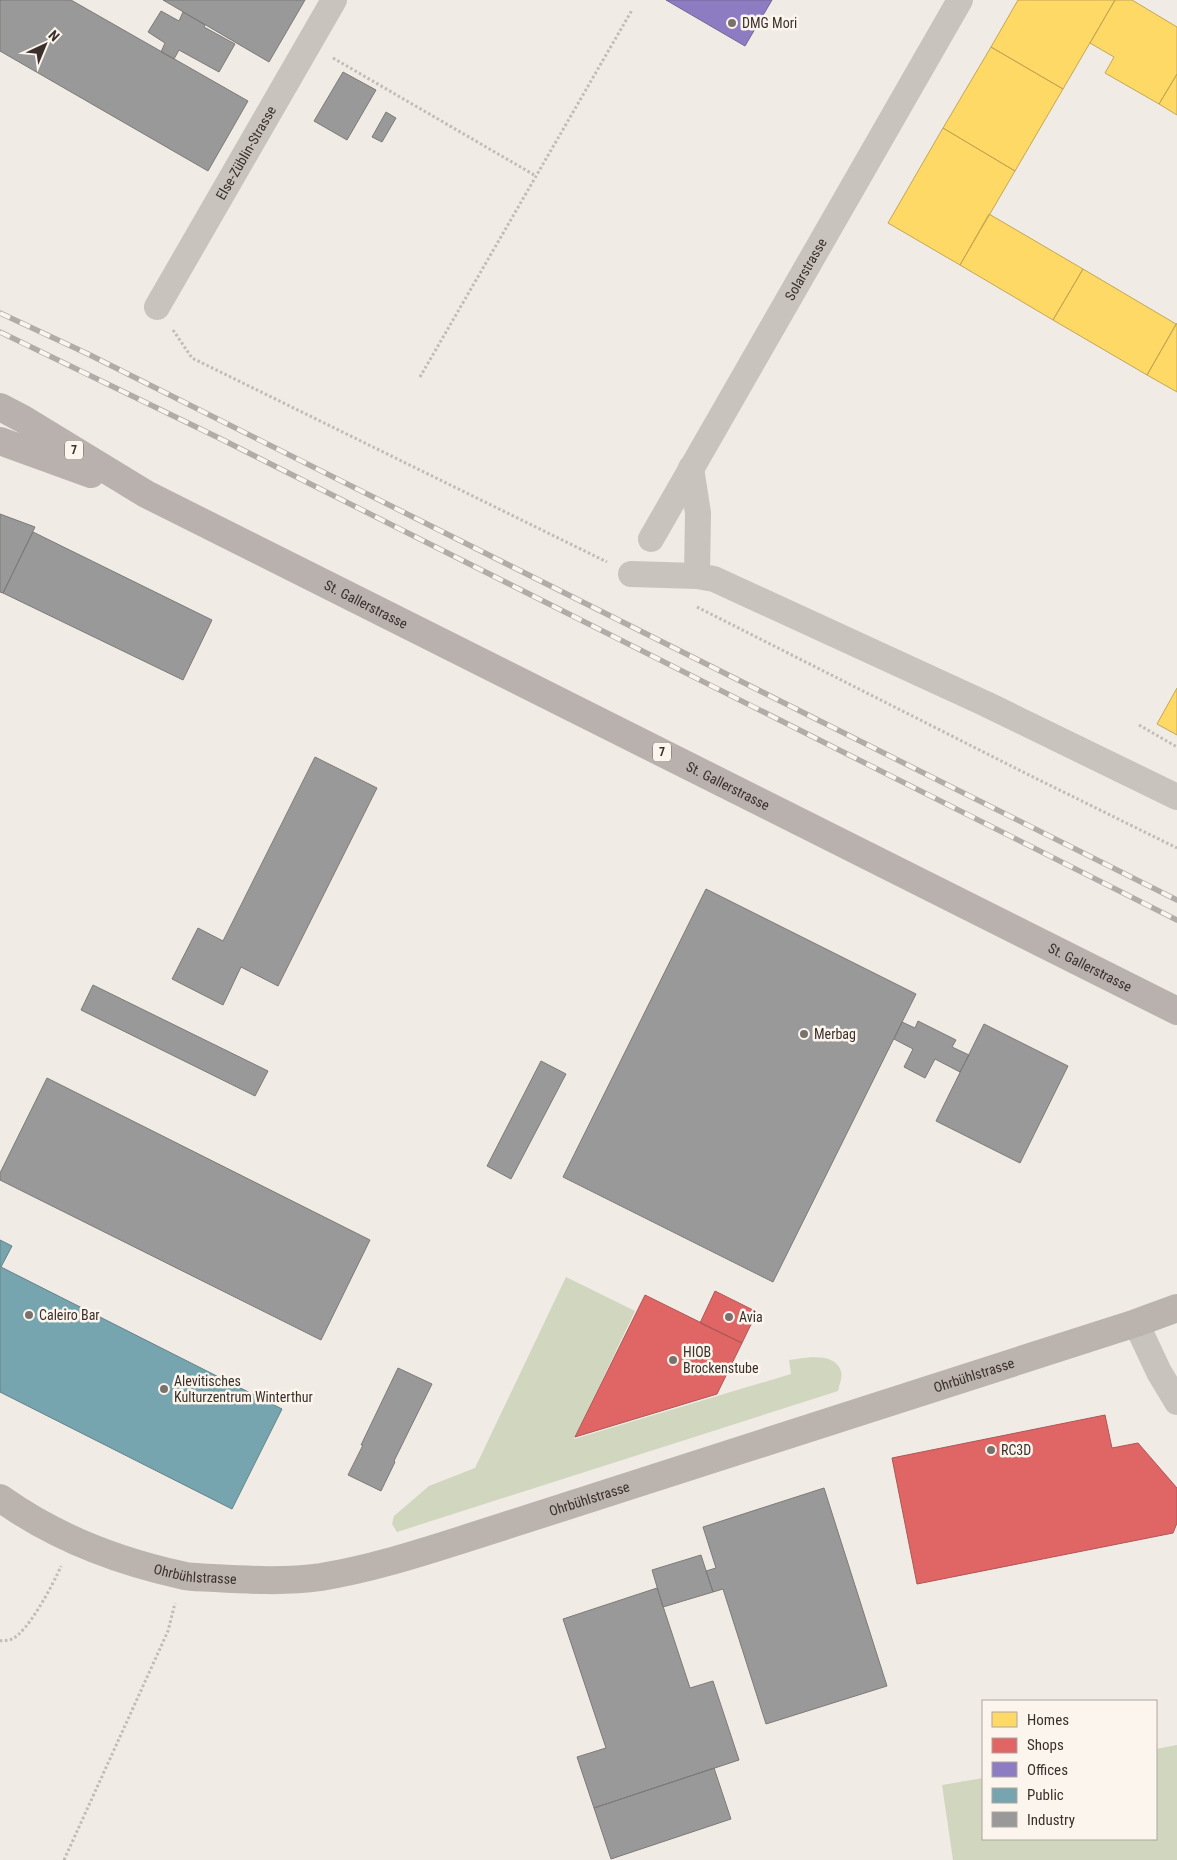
<svg xmlns="http://www.w3.org/2000/svg" width="1177" height="1860" font-family="'Roboto Condensed',sans-serif">
<style>
.green{fill:#d1d6bf}
.homes{fill:#ffd966;stroke:#c4a654}
.shops{fill:#e06666;stroke:#ae5654}
.offices{fill:#8e7cc3;stroke:#756595}
.public{fill:#76a5af;stroke:#648287}
.industry{fill:#999;stroke:#7d7a78}
.lines{fill:none;stroke-linecap:round;stroke-linejoin:round}
.path{stroke:#c2bbb6;stroke-width:3;stroke-dasharray:2.5 2.5;stroke-linecap:butt}
.street{stroke:#c9c3be;stroke-width:26}
.secondary{stroke:#bab3ae;stroke-width:28}
.primary{stroke:#b8b1ad;stroke-width:28}
.rail-casing{stroke:#b1aca8;stroke-width:5.5}
.rail{stroke:#fbf5ee;stroke-width:4;stroke-dasharray:11;stroke-linecap:butt}
.poi-dot{fill:#7a716c;stroke:#fbf5ee;stroke-width:2}
.labels{text-anchor:middle;stroke-width:5;stroke-linejoin:round;paint-order:stroke}
.shield{fill:#fbf5ee;stroke:#756b66;stroke-width:1}
.shield-label{font-size:12px;font-weight:bold;fill:#3b302b}
.poi-label{font-size:14px;fill:#3b302b;stroke:#fbf5ee;text-anchor:start}
.street-label{font-size:14px;fill:#3b302b;stroke:#fbf5ee}
</style>
<rect width="100%" height="100%" fill="#f0ebe5"/>
<path class="green" d="M566,1277L635,1311L574,1439L791,1374L789,1360C804,1358 834,1351 841,1371C843,1377 839,1385 838,1391L397,1532L392,1524L394,1516L429,1486L475,1468Z
M1177,1745V1860H953L942,1785L983,1778V1839H1156V1749Z"/>
<path class="homes" d="M1018,0H1115L1063,89L991,47Z
M1115,0H1132L1177,27V74L1159,104L1105,73L1114,57L1090,43Z
M991,47L1063,89L1015,171L943,128Z
M1177,74V115L1159,104Z
M943,128L1015,171L960,265L888,223Z
M989,214L1083,269L1053,320L960,265Z
M1083,269L1176,324L1147,375L1053,320Z
M1177,323V392L1147,375Z
M1177,688V735L1157,724Z"/>
<path class="shops" d="M715,1291L757,1312L742,1343L700,1323Z
M645,1295L742,1343L717,1394L575,1437Z
M1105,1415L1112,1448L1138,1443L1177,1488V1523L1173,1533L917,1584L892,1458Z"/>
<path class="offices" d="M666,0H772L745,46Z"/>
<path class="public" d="M0,1240L12,1246L1,1267L282,1409L232,1509L0,1392Z"/>
<path class="industry" d="M0,0H71L248,101L208,171L0,51Z
M163,0H305L269,62Z
M161,11L179,21L183,12L205,25L204,27L235,44L219,72L179,50L174,59L161,52L165,43L148,32Z
M343,72L376,90L347,140L314,121Z
M386,112L396,118L382,142L372,137Z
M0,514L35,527L3,593L0,592Z
M33,532L212,620L183,680L3,593Z
M315,757L377,788L278,986L241,967L223,1005L172,979L198,928L223,941Z
M706,889L916,994L773,1282L563,1177Z
M93,985L268,1071L255,1096L81,1010Z
M918,1021L956,1040L952,1047L969,1055L960,1072L935,1059L925,1078L904,1067L913,1049L894,1039L902,1022L915,1028Z
M984,1024L1068,1066L1020,1163L936,1121Z
M541,1061L566,1074L511,1179L487,1166Z
M47,1078L370,1240L321,1340L0,1180V1173Z
M398,1368L432,1384L394,1461L395,1462L381,1491L348,1475L363,1445H361Z
M824,1488L887,1686L766,1724L723,1589L713,1592L706,1571L716,1568L703,1527Z
M701,1555L713,1592L663,1607L652,1570Z
M657,1588L690,1688L713,1681L739,1760L594,1808L577,1757L606,1748L563,1619Z
M714,1768L731,1819L611,1859L594,1808Z"/>
<g class="lines">
<path class="path" d="M333,58L536,176
M173,330L192,358L607,562
M420,377L632,10
M697,607L1023,772L1177,848
M1139,725L1177,747
M0,1641C3,1640 8,1641 12,1639C28,1632 54,1583 61,1566
M64,1860L168,1631L175,1603"/>
<g class="street">
<path id="s1" d="M157,307L334,0"/>
<path d="M691,468L698,513L697,576"/>
<path id="s2" d="M651,539L960,0"/>
<path d="M631,574L697,576L714,579L986,704L1177,797"/>
<path d="M1136,1323L1159,1372L1177,1402"/>
</g>
<path class="secondary" id="s3" d="M0,1498C53,1536 117,1561 181,1575C191,1578 204,1577 215,1578C250,1580 286,1582 321,1577C369,1569 414,1555 461,1540L1136,1323L1177,1308"/>
<g class="primary">
<path id="s4" d="M0,407L23,419L146,494L1177,1011"/>
<path d="M0,441L91,474"/>
</g>
<g class="rail-casing">
<path id="rail" d="M0,313L88,354L1177,900
M0,332L219,438L1177,920"/>
</g>
<use href="#rail" class="rail"/>
</g>
<g class="poi-dot">
<circle cx="732" cy="23" r="5"/>
<circle cx="804" cy="1034" r="5"/>
<circle cx="29" cy="1315" r="5"/>
<circle cx="729" cy="1317" r="5"/>
<circle cx="673" cy="1360" r="5"/>
<circle cx="164" cy="1389" r="5"/>
<circle cx="991" cy="1450" r="5"/>
</g>
<g class="labels">
<g class="shield">
<rect x="65" y="440.5" width="18" height="19" rx="4"/>
<rect x="653" y="742.5" width="18" height="19" rx="4"/>
</g>
<g class="shield-label">
<text x="74" y="454">7</text>
<text x="662" y="756">7</text>
</g>
<g class="poi-label">
<text x="742" y="28">DMG Mori</text>
<text x="814" y="1039">Merbag</text>
<text x="39" y="1320">Caleiro Bar</text>
<text x="739" y="1322">Avia</text>
<text x="683" y="1357">HIOB<tspan x="683" dy="16">Brockenstube</tspan></text>
<text x="174" y="1386">Alevitisches<tspan x="174" dy="16">Kulturzentrum Winterthur</tspan></text>
<text x="1001" y="1455">RC3D</text>
</g>
<g class="street-label">
<text dy="5" stroke="none"><textPath href="#s1" startOffset="178">Else-Züblin-Strasse</textPath></text>
<text dy="5" stroke="none"><textPath href="#s2" startOffset="311">Solarstrasse</textPath></text>
<text dy="5" stroke="none"><textPath href="#s4" startOffset="416">St. Gallerstrasse</textPath></text>
<text dy="5" stroke="none"><textPath href="#s4" startOffset="821">St. Gallerstrasse</textPath></text>
<text dy="5" stroke="none"><textPath href="#s4" startOffset="1226">St. Gallerstrasse</textPath></text>
<text dy="5" stroke="none"><textPath href="#s3" startOffset="1022">Ohrbühlstrasse</textPath></text>
<text dy="5" stroke="none"><textPath href="#s3" startOffset="618">Ohrbühlstrasse</textPath></text>
<text dy="5" stroke="none"><textPath href="#s3" startOffset="212">Ohrbühlstrasse</textPath></text>
</g>
</g>
<rect x="982" y="1700" width="175" height="140" fill="#fbf5ee" stroke="#aea6a0"/>
<rect x="992" y="1712" width="25" height="15" fill="#ffd966" stroke="#aea6a0"/>
<text x="1027" y="1725" font-size="15" fill="#3b302b">Homes</text>
<rect x="992" y="1738" width="25" height="15" fill="#e06666" stroke="#aea6a0"/>
<text x="1027" y="1750" font-size="15" fill="#3b302b">Shops</text>
<rect x="992" y="1762" width="25" height="15" fill="#8e7cc3" stroke="#aea6a0"/>
<text x="1027" y="1775" font-size="15" fill="#3b302b">Offices</text>
<rect x="992" y="1788" width="25" height="15" fill="#76a5af" stroke="#aea6a0"/>
<text x="1027" y="1800" font-size="15" fill="#3b302b">Public</text>
<rect x="992" y="1812" width="25" height="15" fill="#999999" stroke="#aea6a0"/>
<text x="1027" y="1825" font-size="15" fill="#3b302b">Industry</text>
<g transform="translate(45 45) rotate(44)" stroke="#fbf5ee" stroke-width="4" paint-order="stroke">
<path d="M0-4L9 19L0 12L-9 19Z" fill="#3b302b"/>
<text y="-8" font-size="14" font-weight="bold" text-anchor="middle" fill="#3b302b">N</text>
</g>
</svg>
